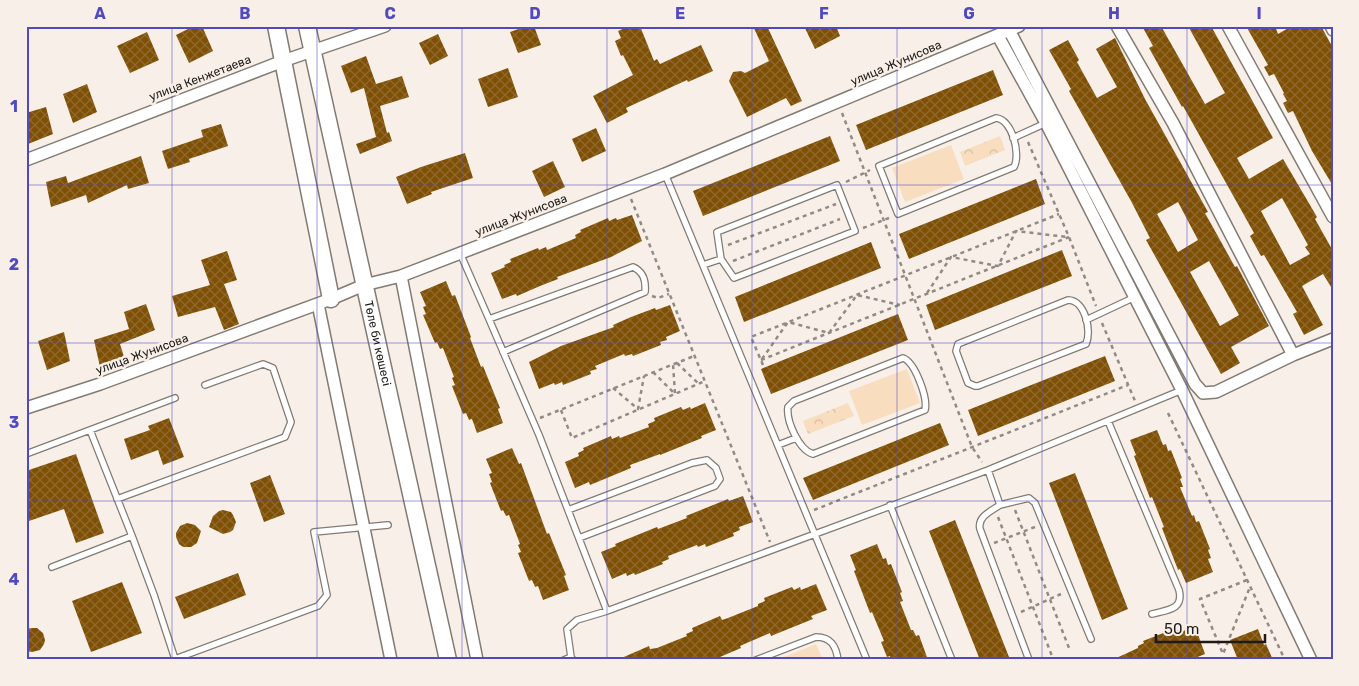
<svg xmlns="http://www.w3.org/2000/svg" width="1359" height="686" font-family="Rubik,sans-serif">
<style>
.forest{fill:url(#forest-crowns)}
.pitch{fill:#f8ddbe}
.building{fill:url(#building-cross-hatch);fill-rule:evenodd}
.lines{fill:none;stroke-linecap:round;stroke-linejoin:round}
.lane-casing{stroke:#827b73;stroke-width:8}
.street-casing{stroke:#827b73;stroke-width:14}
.secondary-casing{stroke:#827b73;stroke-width:19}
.path{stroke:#918b85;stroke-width:2.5;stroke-dasharray:4 4;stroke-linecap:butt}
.lane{stroke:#fff;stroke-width:5.5}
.street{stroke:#fff;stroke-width:11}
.secondary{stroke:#fff;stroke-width:16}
.grid{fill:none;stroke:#5049c0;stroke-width:1;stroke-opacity:0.55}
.labels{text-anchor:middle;stroke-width:5;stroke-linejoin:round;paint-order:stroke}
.street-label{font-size:12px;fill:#1d1a17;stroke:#f8f0e8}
.neatline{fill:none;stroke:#5049c0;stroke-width:2}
.grid-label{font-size:16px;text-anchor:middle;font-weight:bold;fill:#5049c0}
</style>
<defs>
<pattern id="forest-crowns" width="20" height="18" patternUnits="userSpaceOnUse" patternTransform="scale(1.25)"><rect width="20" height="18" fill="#f8ddbe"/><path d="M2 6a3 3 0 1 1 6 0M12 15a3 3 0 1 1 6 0" fill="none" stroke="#d4bda3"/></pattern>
<pattern id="building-cross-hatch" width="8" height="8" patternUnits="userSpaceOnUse" patternTransform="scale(1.25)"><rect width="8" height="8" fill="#7f4f03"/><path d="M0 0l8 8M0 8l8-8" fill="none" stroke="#8e6a30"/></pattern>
</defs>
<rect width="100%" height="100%" fill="#f8f0e8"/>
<path class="forest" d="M1000,136L1005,150L965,166L960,152Z
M848,403L854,416L808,434L803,421Z"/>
<path class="pitch" d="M951,145L964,179L905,202L892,168Z
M907,369L920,403L862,425L849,391Z
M816,644L823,660H777Z"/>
<path class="building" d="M194,26H202L213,51L189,63L176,35Z
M527,26H534L541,45L518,53L510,32Z
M629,26H640L654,61L657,59L660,64L701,45L713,71L688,82L687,80L626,108L628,112L607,123L593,96L633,75L623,55L621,56L615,41L621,38L618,31Z
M753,26H767L802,101L791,106L786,98L747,117L729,81L733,72L741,71L745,73L769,61Z
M804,26H836L840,36L815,49Z
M1142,26H1161L1205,104L1225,93L1188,26H1211L1273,138L1237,158L1249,179L1283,159L1317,217L1315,219L1333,251V290L1323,274L1302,286L1323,325L1304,335L1293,314L1297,312L1264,255L1261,256L1250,236L1254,233L1183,106L1182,107L1149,48L1153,46ZM1282,198L1308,245L1305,247L1310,254L1290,265L1261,211Z
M1246,26H1275L1278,34L1292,26H1321L1333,48V186L1312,151L1293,111L1288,113L1283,103L1287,101L1283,94L1284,93L1274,74L1269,76L1264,67L1268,65Z
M147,32L159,60L130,73L117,46Z
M438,34L448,56L430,65L419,43Z
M1115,38L1145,99L1208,212L1205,213L1235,267L1237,266L1269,326L1231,347L1240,363L1221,374L1146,240L1150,238L1131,201L1069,91L1071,89L1049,50L1068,40L1079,60L1077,62L1097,98L1117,87L1096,49ZM1178,202L1198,240L1178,252L1157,214ZM1209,261L1239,315L1220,326L1190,272Z
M366,56L376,84L402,76L409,97L380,106L387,133L389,132L392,141L360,154L356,144L376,137L364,88L351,93L341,66Z
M508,68L518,97L488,107L478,79Z
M993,70L1003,95L866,150L856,125Z
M87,84L97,112L73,123L63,94Z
M46,107L53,134L28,144L26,136V113Z
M221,124L228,146L189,159L190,162L168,169L162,151L203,137L201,130Z
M596,128L606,151L582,162L572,139Z
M830,136L840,161L703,216L693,191Z
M465,153L473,178L431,192L432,194L407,204L396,177L421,167Z
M141,156L149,183L128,189L127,185L88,203L86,195L51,207L46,182L66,176L68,183Z
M553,161L565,187L544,197L532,171Z
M1036,179L1045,204L909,259L899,234Z
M632,215L642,241L611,257L557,277L558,279L540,286L517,296L516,294L502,299L491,273L505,267L504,265L511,262L510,259L538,248L539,250L546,247L547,250L576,238L575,235L581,232L580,230L608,218L609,221L616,218L617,220Z
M871,242L881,268L744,322L735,297Z
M1062,250L1072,276L935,330L926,305Z
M227,251L237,280L224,284L239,324L224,330L215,307L178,317L172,296L210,285L201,260Z
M446,281L452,296L455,295L471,337L470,338L481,367L483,366L500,408L498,409L503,423L477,433L472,419L469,420L466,413L463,414L452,386L455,385L452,378L454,377L443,348L440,349L437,342L435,343L423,315L426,314L423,307L426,306L420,292Z
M146,304L155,330L120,344L125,360L100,367L94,340L129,329L124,312Z
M670,305L680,331L666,337L667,340L660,342L661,345L633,356L632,354L625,356L624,354L595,366L597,369L590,371L591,374L563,385L562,382L555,385L554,383L539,389L529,362L561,346L614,327L613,325L631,317L655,308L656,310Z
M898,314L908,340L771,394L761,369Z
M64,332L70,361L47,370L38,341Z
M1105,356L1115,381L978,436L968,410Z
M705,403L716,430L701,436L702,438L660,455V454L630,465L631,468L590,485L589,482L575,488L565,462L579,456L578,453L584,450L583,448L611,436L612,439L619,436L620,438L649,427L648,424L655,421L654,418L681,407L683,410L690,407L691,409Z
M169,418L184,457L163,465L158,450L131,460L124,439L150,430L148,426Z
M940,423L949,445L813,500L803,478Z
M1157,430L1163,445L1166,444L1168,451L1171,450L1182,478L1180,479L1183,487H1180L1192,516L1194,515L1196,522L1199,521L1210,549L1208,550L1211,558L1208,559L1213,572L1186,583L1180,569L1178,570L1162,528L1164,527L1152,497L1150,498L1134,456L1136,455L1130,440Z
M512,448L519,464L521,463L547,534L549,533L566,575L564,576L569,590L543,600L538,586L535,587L532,580L529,581L518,553L521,552L518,545L520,544L509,515L506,516L503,510L501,511L490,483L492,482L489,474L492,473L486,459Z
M76,454L104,533L76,543L64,509L26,522V471Z
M1075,473L1128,609L1102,620L1049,483Z
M270,475L285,514L264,522L250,483Z
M743,496L753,522L739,527L740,530L733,533L734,536L706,547L705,544L698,547L697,545L668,556L669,559L662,562L663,564L635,575L634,573L627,576L626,573L612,579L601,552L616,546L615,544L657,527L658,529L687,518L686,516L728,499L729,501Z
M223,510L231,512L233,515L236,522L233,530L230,532L223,534L209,527L213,516L219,511Z
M955,520L1009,657L1001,660H980L929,531Z
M187,523L195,525L201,531L197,543L191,547H183L179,544L176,537V533L180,526Z
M877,544L883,559L886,558L888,565L891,564L902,592L900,593L903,601L900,602L911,630H913L916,636L919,635L928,660H891L890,656L887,657L881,642L884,641L872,612L870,613L854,571L856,570L850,555Z
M238,573L246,595L184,619L175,597Z
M122,582L142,633L91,652L72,601Z
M816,584L827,610L811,616L813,619L771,636L770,633L740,646L741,648L713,660H617L649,646L650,649L657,648L687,636L686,634L693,631L692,628L720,616L722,620L728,618L758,606V604L765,601L764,598L792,587L794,590L800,587L801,590Z
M1195,626L1205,654L1190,660H1112L1138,648V646L1144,643L1143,641L1171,630L1173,632L1180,629L1181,632Z
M32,628H37L43,633L45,640L44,644L40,650L32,652L26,651V629Z
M1258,629L1264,645L1266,644L1273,660H1238L1230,640Z"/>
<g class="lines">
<g class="lane-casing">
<path id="lane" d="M996,118C1012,119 1021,154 1014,167L898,214L879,166Z
M1013,138L1046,123
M665,174L867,660
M460,253L489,319L633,267C644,272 646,281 645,292L503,352
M703,265L721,259L734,278L855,231L837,185L717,232L721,259
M1068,300C1085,300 1092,331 1086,344L978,386H975L968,383L956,351L958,344Z
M489,319L539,435L607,611L988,470L1182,390
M1086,320L1135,297
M903,358C915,362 928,398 925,410L813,454C799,450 786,421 788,407L794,401Z
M1108,421L1179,590C1184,610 1167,610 1152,614
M778,445L796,438
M26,454L175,398
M988,470L1000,505C991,511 977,517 980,529L1029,660
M117,499L285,437L291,422L273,368L263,364L205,385
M890,505L952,660
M1000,505L1029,498L1035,503L1091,639
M568,510L692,463L707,460L716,468L720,479L715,486L579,538
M132,536L154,595L175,659L318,606L327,595L314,532L388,525
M52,567L132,536L90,430
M571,657L567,629L577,620L607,611
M564,660L571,657L573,660
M756,660L816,637C831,637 836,646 838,660"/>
</g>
<g class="street-casing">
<path id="street" d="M1117,26L1173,123L1293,355
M1228,26L1333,217
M1331,26L1333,30
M1009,30L1195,384L1203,393L1216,392L1293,355L1333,339
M998,36L1046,123L1182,390L1311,660
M26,160L283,61L385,26
M401,276L477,660
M318,304L391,660
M26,408L100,384L331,299L364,285L401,276L665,174L1019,26"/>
</g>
<g class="secondary-casing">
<g id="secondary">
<path d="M276,26L331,299"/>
<path id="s1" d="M307,26L448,660"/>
</g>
</g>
<path class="path" d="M842,113L972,447L982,462
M1028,142L1069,237L1096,306
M846,182L870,170
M631,199L770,542
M863,228L889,218
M728,245L836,204
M733,261L840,219
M927,293L951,257L998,266L1016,231L1067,237
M652,296L658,298L669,294
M1102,323L1135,401
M762,359L788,322L829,333L857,295L900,305
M761,360L1069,237
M677,363L699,384
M763,365L751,337L1059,214
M653,372L675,394L673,364
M613,388L638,409L644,376
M561,410L572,438L705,381
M1168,413L1285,660
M540,418L694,356
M814,510L1128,385
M1015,510L1069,648
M998,517L1052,656
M994,543L1035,527
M1247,580L1200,599L1223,654L1250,587
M1021,612L1061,594"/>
<use href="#lane" class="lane"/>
<use href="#street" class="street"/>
<use href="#secondary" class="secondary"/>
</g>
<path class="grid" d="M172,26V660M317,26V660M462,26V660M607,26V660M752,26V660M897,26V660M1042,26V660M1187,26V660M26,185H1333M26,343H1333M26,501H1333"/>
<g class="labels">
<g class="street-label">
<text transform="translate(896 63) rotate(-23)" y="4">улица Жунисова</text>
<text transform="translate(200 78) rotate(-21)" y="4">улица Кенжетаева</text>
<text transform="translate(521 215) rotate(-21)" y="4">улица Жунисова</text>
<text dy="4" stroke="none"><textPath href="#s1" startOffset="325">Төле би көшесі</textPath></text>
<text transform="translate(142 354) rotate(-20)" y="4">улица Жунисова</text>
</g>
</g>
<rect width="1359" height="686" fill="none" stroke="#f8f0e8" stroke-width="55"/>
<path d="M1156 634v8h109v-8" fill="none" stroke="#1d1a17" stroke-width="2.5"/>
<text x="1164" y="634" font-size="15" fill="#1d1a17" stroke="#f8f0e8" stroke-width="4" paint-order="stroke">50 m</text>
<rect x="28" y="28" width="1304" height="630" class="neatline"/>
<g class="grid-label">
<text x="100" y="19">A</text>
<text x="245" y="19">B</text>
<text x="390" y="19">C</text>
<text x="535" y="19">D</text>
<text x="680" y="19">E</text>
<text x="824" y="19">F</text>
<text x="969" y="19">G</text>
<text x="1114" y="19">H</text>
<text x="1259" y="19">I</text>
<text x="14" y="112">1</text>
<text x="14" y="270">2</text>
<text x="14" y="428">3</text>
<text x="14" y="585">4</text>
</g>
</svg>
